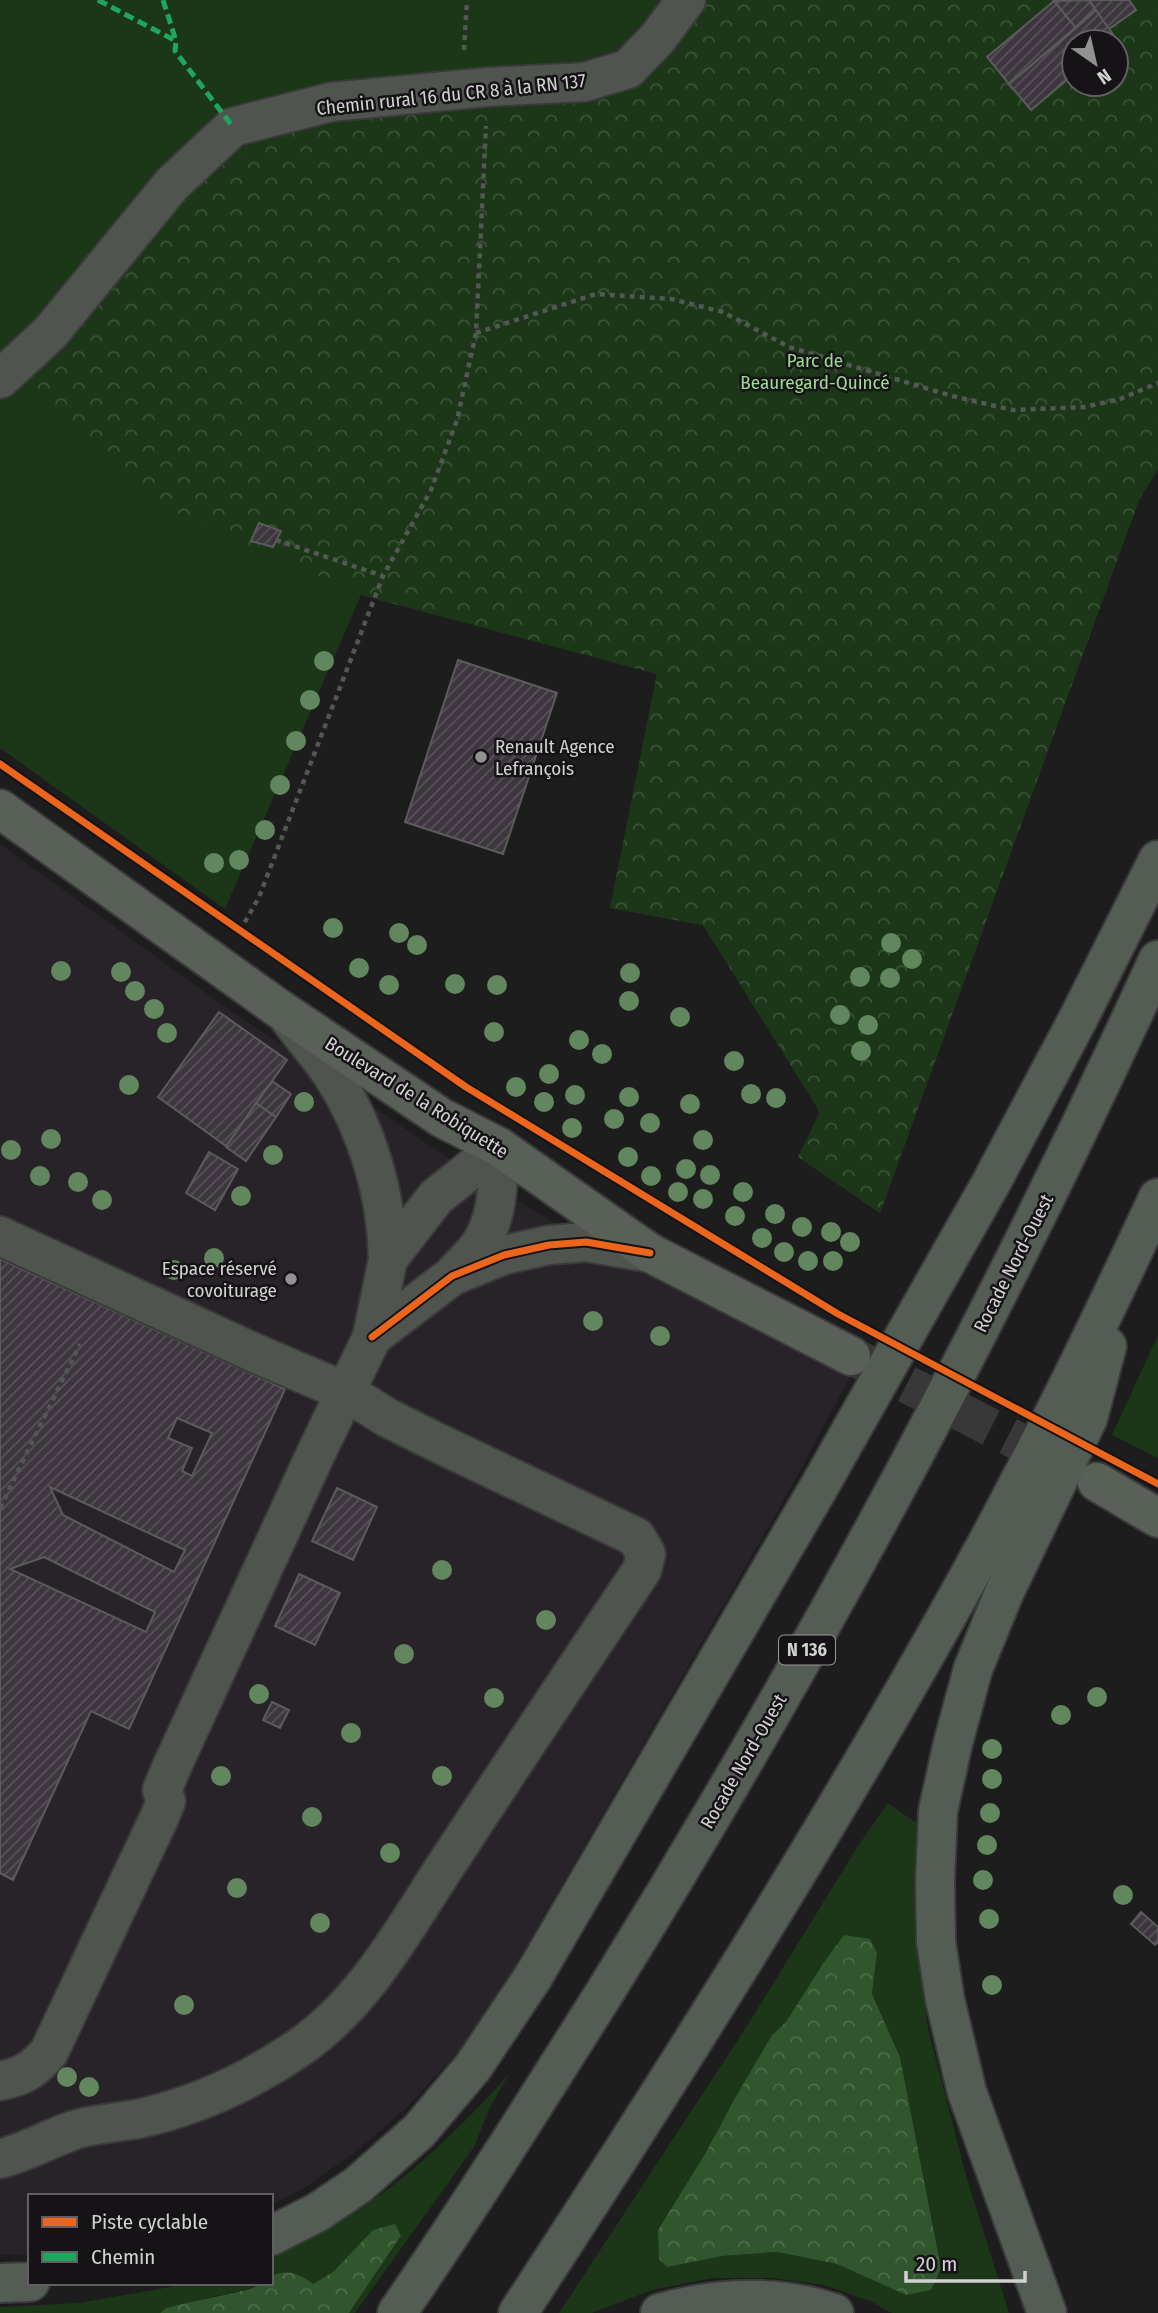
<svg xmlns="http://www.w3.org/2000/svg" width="1158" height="2313" font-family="'Fira Sans Condensed',sans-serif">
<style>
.built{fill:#282328}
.grass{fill:#1b3718;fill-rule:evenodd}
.forest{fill:url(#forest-crowns)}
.park{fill:url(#park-crowns);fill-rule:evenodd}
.building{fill:url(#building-hatch);stroke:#5c5b5c;stroke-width:2;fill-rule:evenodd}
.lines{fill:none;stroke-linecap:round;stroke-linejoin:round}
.major-tunnel{stroke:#383838;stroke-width:38;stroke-dasharray:38 19;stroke-linecap:butt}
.minor-casing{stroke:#3a3a3a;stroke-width:42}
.major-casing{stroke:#3a3a3a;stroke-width:42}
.highway-casing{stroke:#3a3a3a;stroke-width:42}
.path{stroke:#545854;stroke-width:4.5;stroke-dasharray:5 5;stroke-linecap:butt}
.minor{stroke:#4f544e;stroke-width:38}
.major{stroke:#586057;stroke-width:38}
.highway{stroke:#545d54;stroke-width:38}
.quiet{stroke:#20a55d;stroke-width:5;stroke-dasharray:10 5;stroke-linecap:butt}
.cycleway-casing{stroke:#151315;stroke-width:11}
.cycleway{stroke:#eb651d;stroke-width:7}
.tree{fill:#62865d}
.poi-dot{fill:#939293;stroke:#151315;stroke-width:2.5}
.labels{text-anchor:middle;stroke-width:5;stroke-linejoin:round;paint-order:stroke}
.shield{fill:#151315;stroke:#999899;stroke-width:2}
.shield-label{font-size:18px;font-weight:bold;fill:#d2d1d2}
.street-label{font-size:19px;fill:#d2d1d2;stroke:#151315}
.park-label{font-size:19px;fill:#9bdc92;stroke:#151315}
.poi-label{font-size:19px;fill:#d2d1d2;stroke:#151315;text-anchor:start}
</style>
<defs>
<pattern id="forest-crowns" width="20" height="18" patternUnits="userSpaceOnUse" patternTransform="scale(1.75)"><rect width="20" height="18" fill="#31562d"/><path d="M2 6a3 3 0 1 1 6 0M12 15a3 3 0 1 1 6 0" fill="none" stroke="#4e6d4b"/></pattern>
<pattern id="park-crowns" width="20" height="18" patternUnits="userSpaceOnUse" patternTransform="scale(1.75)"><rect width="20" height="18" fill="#1b3718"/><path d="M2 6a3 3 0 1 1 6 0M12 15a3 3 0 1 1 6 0" fill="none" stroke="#3b5339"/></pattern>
<pattern id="building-hatch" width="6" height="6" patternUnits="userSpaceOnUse" patternTransform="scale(1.75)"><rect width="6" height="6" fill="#3e363f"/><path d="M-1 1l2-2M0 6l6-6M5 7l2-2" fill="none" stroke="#59525a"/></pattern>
</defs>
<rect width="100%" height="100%" fill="#1d1d1d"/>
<path class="built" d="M0,844L224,1006L481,1180L566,1229L850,1377L778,1511L515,1966L466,2044L405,2109L353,2154L301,2190L271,2204V2196H30V2255L0,2254Z"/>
<path class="grass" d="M0,0H1158V469L1139,500L880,1213L798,1157L820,1112L703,925L610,908L657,674L361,595L225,909L0,748ZM1074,42H1116V84H1074Z
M1158,1335V1458L1112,1435Z
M888,1803L922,1827L918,1873L922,1981L928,2029L967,2179L1009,2313H892L870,2301L824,2285L773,2278H713L652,2290L592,2313H559L747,2026L858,1846ZM877,1953L872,1994L900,2057L941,2268L906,2295L837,2264L777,2252L723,2256L658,2230L705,2154L735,2098L772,2035L786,2022L822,1965Z
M509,2074L489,2109L474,2147L355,2313H349L401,2237L373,2230L333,2272L313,2284L271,2277V2257C365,2220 443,2148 509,2074Z
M193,2283H261L252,2288L166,2308L160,2313H0V2307L79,2303Z"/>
<path class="forest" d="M844,1935L870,1939L877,1953L872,1994L900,2057L941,2268L931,2290L906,2295L837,2264L777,2252L722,2256L667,2267L659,2259L658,2230L705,2154L735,2098L772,2035L786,2022L822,1965Z
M395,2224L401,2236L349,2313H160L166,2308C193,2301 222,2296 250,2289C258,2286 262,2283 271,2283V2277C287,2268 299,2274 313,2284L333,2272L373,2230Z"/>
<path class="park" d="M704,0H1158V469L1139,500L880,1213L798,1157L820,1112L703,925L610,908L657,674L361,595L160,505L24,386L211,174L261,138L352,116L596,102L668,60ZM1074,42H1116V84H1074Z"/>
<path class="building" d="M1089,0H1129L1136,10L1109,29Z
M1089,0L1096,10L1076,28L1054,1Z
M1054,1L1076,28L1009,84L987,57Z
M1096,10L1116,39L1113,42H1074V74L1031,110L1009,84Z
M259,523L281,531L273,547L251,541Z
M458,660L557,693L503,854L405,822Z
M219,1012L287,1060L226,1146L158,1097Z
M272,1081L291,1094L276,1117L256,1103Z
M256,1103L276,1117L246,1161L226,1147Z
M209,1152L238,1169L215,1210L186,1193Z
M0,1259L285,1389L129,1729L91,1711L13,1880L0,1873ZM177,1418L212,1433L192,1476L182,1471L192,1448L168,1438ZM50,1487L185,1550L174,1572L63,1515ZM44,1557L155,1612L146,1632L10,1569Z
M337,1488L377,1507L353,1560L312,1541Z
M299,1574L340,1593L315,1645L275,1626Z
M272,1702L289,1710L280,1728L263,1720Z
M1141,1912L1158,1927V1942L1155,1945L1131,1924Z"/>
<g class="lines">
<path class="major-tunnel" d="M856,1358L1064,1465"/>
<g class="minor-casing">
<path id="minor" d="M0,379L50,333L172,184L233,127L331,102L487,87L585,82L628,69L657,39L686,0
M289,1018C303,1037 319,1055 332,1074C367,1129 387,1194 388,1259
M0,1236L257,1354L346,1392L388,1418L436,1442L636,1537L646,1554L642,1570C579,1664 516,1758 454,1853C408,1921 370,1998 300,2047C252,2080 199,2105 142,2118C119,2123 96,2123 74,2130C49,2139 26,2152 0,2159
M453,1275C460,1267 469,1259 476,1250C499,1222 498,1181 499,1147
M372,1337L452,1276L504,1255L549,1245L586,1242L650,1253
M0,2081C24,2076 33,2070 49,2052L160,1816L166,1801L162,1790L173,1764L318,1449L372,1337L388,1259L436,1197L499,1147"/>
</g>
<g class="major-casing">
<path id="major" d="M0,809L278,1008L442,1118L499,1147L650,1253L851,1356
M1097,1482L1158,1518"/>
</g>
<g class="highway-casing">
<path id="highway" d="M271,2236L318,2212L358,2185L419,2131L473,2067L533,1977L819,1487L991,1183L1078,1019L1158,860
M0,2283L30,2282
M397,2313C469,2208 537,2100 605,1992C811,1660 996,1315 1158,960
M518,2313C675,2073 828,1831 967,1580C1036,1455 1098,1327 1158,1198
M660,2313C717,2297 777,2294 834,2313
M1047,2313L967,2092L945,2000L936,1942L935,1880L938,1811L953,1743L973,1669L1004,1593L1088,1418L1107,1346"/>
</g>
<path class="path" d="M464,50L467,0
M476,333L596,294L671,299L723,312L789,347L952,396L1013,410L1085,407L1120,399L1158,383
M276,540L383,576
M240,931L259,897L383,576L431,490L457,420L476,333L486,126
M0,1508L80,1344"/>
<use href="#minor" class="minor"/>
<use href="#major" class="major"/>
<use href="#highway" class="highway"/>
<path class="quiet" d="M98,0L176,41
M163,0L176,41L175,51L233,127"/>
<g class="cycleway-casing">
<path id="cycleway" d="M0,764L466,1087L838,1314L1158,1484
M372,1337L452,1276L504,1255L549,1245L586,1242L650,1253"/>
</g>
<use href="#cycleway" class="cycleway"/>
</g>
<g class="tree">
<circle cx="324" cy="661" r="10"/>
<circle cx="310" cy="700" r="10"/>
<circle cx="296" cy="741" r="10"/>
<circle cx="280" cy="785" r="10"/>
<circle cx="265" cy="830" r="10"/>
<circle cx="239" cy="860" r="10"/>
<circle cx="214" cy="863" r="10"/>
<circle cx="333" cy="928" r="10"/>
<circle cx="399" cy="933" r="10"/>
<circle cx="891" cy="943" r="10"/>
<circle cx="417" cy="945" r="10"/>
<circle cx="912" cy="959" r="10"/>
<circle cx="359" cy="968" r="10"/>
<circle cx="61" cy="971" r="10"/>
<circle cx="121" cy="972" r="10"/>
<circle cx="630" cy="973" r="10"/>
<circle cx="860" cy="977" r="10"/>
<circle cx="890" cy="978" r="10"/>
<circle cx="455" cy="984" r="10"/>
<circle cx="389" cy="985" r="10"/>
<circle cx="497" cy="985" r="10"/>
<circle cx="135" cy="991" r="10"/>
<circle cx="629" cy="1001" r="10"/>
<circle cx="154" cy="1009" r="10"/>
<circle cx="840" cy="1015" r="10"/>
<circle cx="680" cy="1017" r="10"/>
<circle cx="868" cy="1025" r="10"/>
<circle cx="494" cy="1032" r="10"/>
<circle cx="167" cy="1033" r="10"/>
<circle cx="579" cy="1040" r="10"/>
<circle cx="861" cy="1051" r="10"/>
<circle cx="602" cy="1054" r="10"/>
<circle cx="734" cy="1061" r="10"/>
<circle cx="549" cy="1074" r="10"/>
<circle cx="129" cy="1085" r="10"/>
<circle cx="516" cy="1087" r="10"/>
<circle cx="751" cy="1094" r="10"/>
<circle cx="575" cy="1095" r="10"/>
<circle cx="629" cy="1097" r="10"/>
<circle cx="776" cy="1098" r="10"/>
<circle cx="304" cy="1102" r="10"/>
<circle cx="544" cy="1102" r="10"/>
<circle cx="690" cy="1104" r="10"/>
<circle cx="614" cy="1119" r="10"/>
<circle cx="650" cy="1123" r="10"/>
<circle cx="572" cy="1128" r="10"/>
<circle cx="51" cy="1139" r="10"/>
<circle cx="703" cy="1140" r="10"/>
<circle cx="11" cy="1150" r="10"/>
<circle cx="273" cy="1155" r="10"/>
<circle cx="628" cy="1157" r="10"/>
<circle cx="686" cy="1169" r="10"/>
<circle cx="710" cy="1175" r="10"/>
<circle cx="40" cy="1176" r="10"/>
<circle cx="651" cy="1176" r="10"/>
<circle cx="78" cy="1182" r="10"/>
<circle cx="678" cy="1192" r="10"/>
<circle cx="743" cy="1192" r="10"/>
<circle cx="241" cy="1196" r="10"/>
<circle cx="703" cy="1199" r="10"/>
<circle cx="102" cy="1200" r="10"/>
<circle cx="775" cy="1214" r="10"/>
<circle cx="735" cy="1216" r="10"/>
<circle cx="802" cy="1227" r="10"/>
<circle cx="831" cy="1232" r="10"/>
<circle cx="762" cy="1238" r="10"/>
<circle cx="850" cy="1242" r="10"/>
<circle cx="784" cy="1252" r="10"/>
<circle cx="214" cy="1258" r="10"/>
<circle cx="808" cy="1261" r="10"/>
<circle cx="833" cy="1261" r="10"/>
<circle cx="174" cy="1270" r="10"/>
<circle cx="593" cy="1321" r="10"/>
<circle cx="660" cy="1336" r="10"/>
<circle cx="442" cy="1570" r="10"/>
<circle cx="546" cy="1620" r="10"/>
<circle cx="404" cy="1654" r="10"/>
<circle cx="259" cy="1694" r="10"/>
<circle cx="1097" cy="1697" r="10"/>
<circle cx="494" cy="1698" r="10"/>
<circle cx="1061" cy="1715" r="10"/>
<circle cx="351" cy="1733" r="10"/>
<circle cx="992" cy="1749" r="10"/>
<circle cx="221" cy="1776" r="10"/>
<circle cx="442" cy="1776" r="10"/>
<circle cx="992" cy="1779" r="10"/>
<circle cx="990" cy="1813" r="10"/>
<circle cx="312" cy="1817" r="10"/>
<circle cx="987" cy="1845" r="10"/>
<circle cx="390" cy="1853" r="10"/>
<circle cx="983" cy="1880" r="10"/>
<circle cx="237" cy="1888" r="10"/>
<circle cx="1123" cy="1895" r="10"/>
<circle cx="989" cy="1919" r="10"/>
<circle cx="320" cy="1923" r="10"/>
<circle cx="992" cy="1985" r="10"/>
<circle cx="184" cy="2005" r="10"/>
<circle cx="67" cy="2077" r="10"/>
<circle cx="89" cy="2087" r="10"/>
</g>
<g class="poi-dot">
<circle cx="481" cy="757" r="7"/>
<circle cx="291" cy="1279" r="7"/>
</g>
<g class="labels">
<rect class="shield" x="779" y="1635.5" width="56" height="29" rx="5"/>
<g class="shield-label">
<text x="807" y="1656">N 136</text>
</g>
<g class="street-label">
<text transform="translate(451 94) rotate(-6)" y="7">Chemin rural 16 du CR 8 à la RN 137</text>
<text transform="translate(417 1097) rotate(32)" y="7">Boulevard de la Robiquette</text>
<text transform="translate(1013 1263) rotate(-63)" y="7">Rocade Nord-Ouest</text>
<text transform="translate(743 1761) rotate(-60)" y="7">Rocade Nord-Ouest</text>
</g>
<g class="park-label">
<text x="815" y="367">Parc de<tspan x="815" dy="22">Beauregard-Quincé</tspan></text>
</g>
<g class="poi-label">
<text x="495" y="753">Renault Agence<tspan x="495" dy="22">Lefrançois</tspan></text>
<text x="277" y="1275" text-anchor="end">Espace réservé<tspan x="277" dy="22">covoiturage</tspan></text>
</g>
</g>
<rect x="28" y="2194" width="245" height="91" fill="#151315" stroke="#615f61" stroke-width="2"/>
<rect x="42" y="2217" width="35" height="10" fill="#eb651d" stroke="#615f61" stroke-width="2"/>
<text x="91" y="2229" font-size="21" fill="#d2d1d2">Piste cyclable</text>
<rect x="42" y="2252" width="35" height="10" fill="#20a55d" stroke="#615f61" stroke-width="2"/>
<text x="91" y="2264" font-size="21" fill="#d2d1d2">Chemin</text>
<g transform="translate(1095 63) rotate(146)"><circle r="33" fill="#151315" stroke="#615f61" stroke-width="2"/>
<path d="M0-5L12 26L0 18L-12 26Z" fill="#939293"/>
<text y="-10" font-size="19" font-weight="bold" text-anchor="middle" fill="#d2d1d2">N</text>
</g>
<path d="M906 2271v10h119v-10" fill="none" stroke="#d2d1d2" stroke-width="3.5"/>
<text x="916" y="2271" font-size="21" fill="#d2d1d2" stroke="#151315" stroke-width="5" paint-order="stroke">20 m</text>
</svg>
